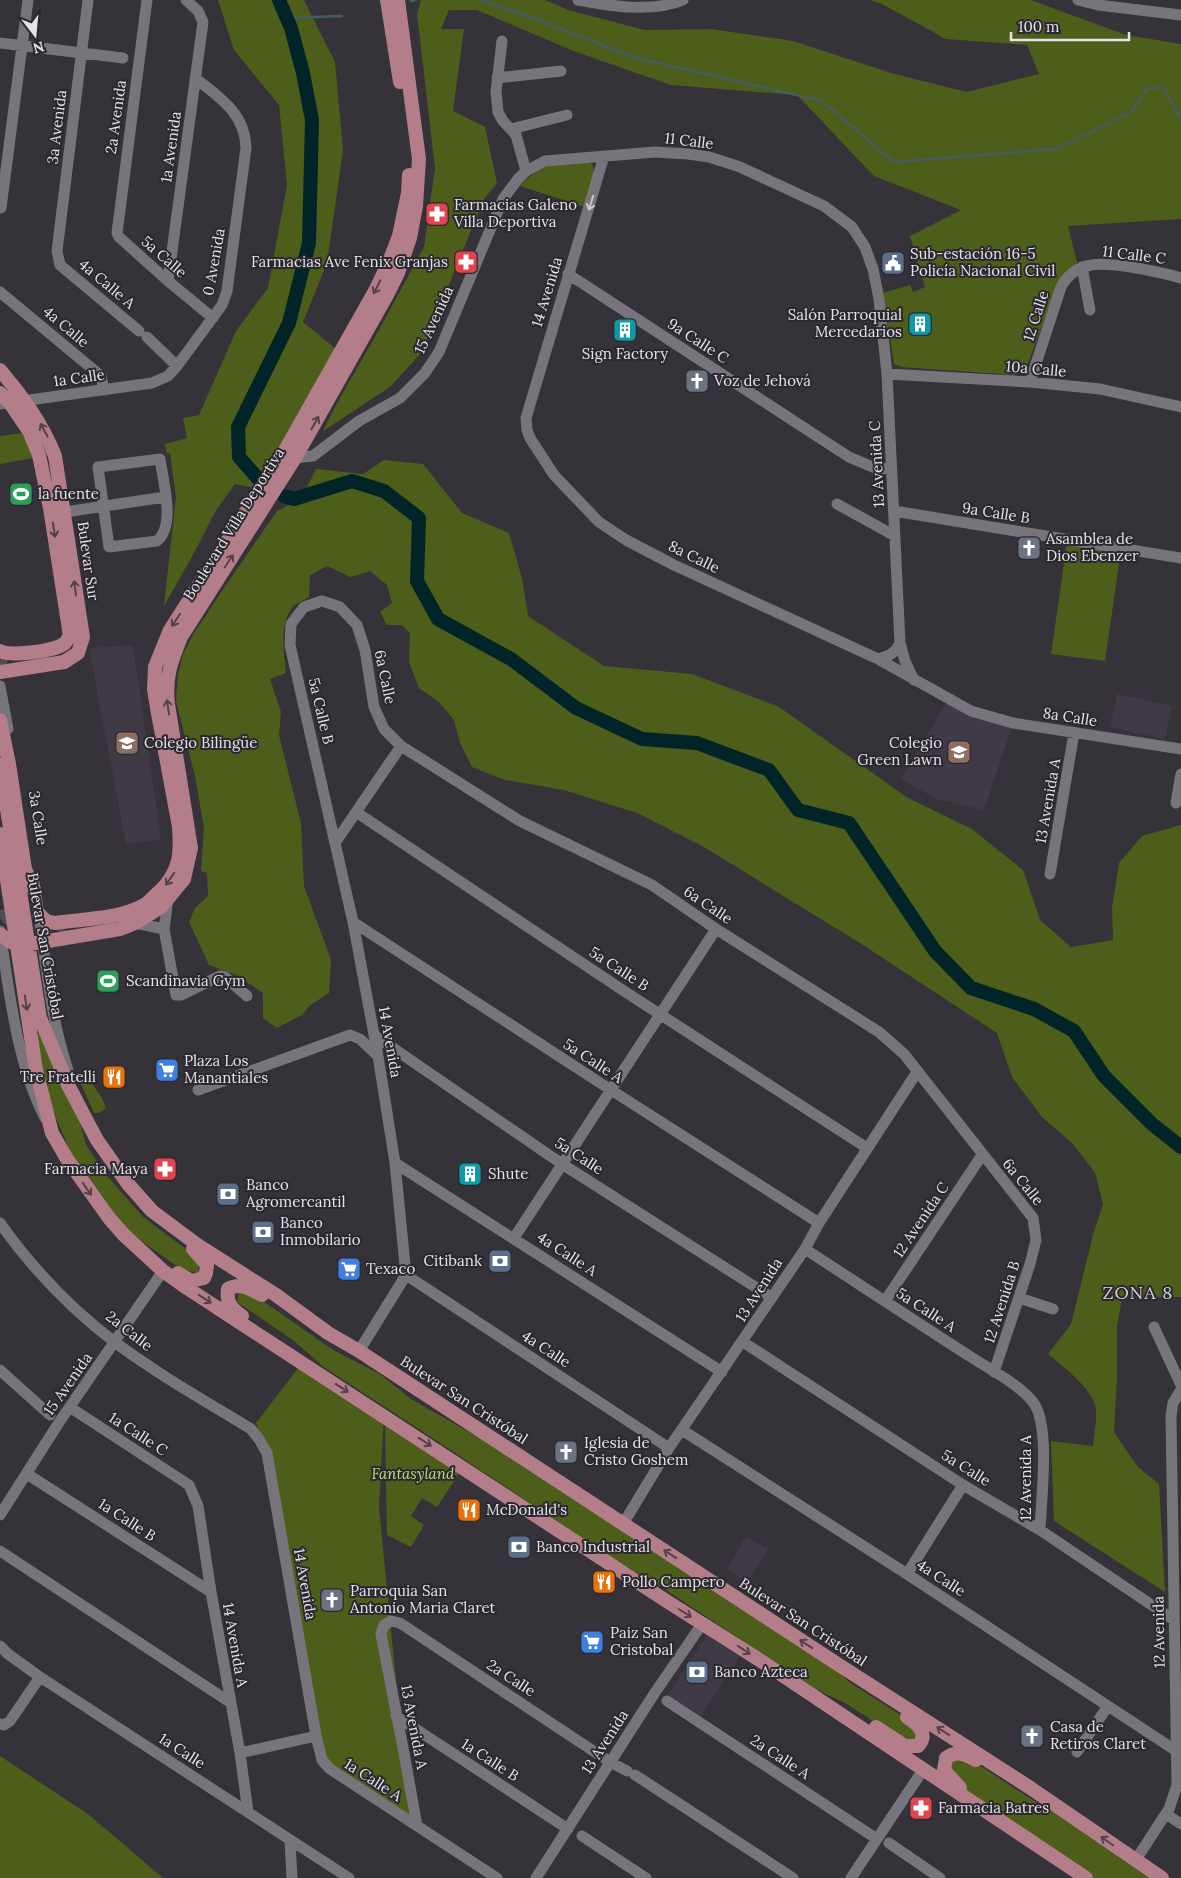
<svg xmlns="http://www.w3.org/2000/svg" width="1181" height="1878" font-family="Lora,serif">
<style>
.built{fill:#403a47}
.green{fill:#4d5e1a}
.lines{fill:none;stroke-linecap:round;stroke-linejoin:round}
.stream{stroke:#455d62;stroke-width:2.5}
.river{stroke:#002428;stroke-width:14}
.major-tunnel{stroke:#4f4d53;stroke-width:14;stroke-dasharray:14 7;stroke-linecap:butt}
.minor{stroke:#78747c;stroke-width:11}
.major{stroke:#b37e8a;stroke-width:14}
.oneway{stroke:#cac7cd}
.oneway2{stroke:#54424a}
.labels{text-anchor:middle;stroke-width:4;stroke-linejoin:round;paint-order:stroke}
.street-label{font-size:15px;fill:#e5e3e8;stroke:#2b282f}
.poi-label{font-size:15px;fill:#e5e3e8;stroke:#2b282f;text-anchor:start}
.park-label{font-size:15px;font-style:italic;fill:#c2df78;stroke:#2b282f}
.quarter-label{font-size:18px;letter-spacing:1px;fill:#d6d2db;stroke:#2b282f}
</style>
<rect width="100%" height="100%" fill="#353239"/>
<path class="built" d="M133,645L161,839L126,844L89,648Z
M1117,694L1172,706L1165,739L1110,727Z
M947,702L1012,726L984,810L937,799L900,779Z
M746,1536L768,1549L748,1582L727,1569Z
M707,1635L740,1657L701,1716L668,1695Z"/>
<path class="green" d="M218,0H304L335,62L343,150L327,263L303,322L336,349L271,465L253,488L235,484L215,512L194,553L164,606L176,497L170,453H167L165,444L187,438L183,418L199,415L236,331L268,288L287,185L279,105L234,50Z
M421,0H545L568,10L645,30L711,29L793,41L891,73L967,92L1039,74L1027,45L946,39L882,4L870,0H1031L1126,35L1181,44V219L1068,226L1078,266L1057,286L1027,366L1016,375L901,367L894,364L883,293L910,285L913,292L925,287L910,236L961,210L874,176L797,95L671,85L576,52L477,10H449L441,29H464L453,111L485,127L497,183L484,199L421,353L390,387L323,431L336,405L380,328L424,247L435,168L417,14Z
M584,160L592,164L595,173L585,207L520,186C540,164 556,163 584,160Z
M22,433L34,458L0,464V436Z
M384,460L423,464L462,513L509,533L522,578L528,616L604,666L692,674L779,707L908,798L972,829L1023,870L1040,920L1071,947L1113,940L1112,908L1119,863L1142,836L1181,825V1297L1122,1298L1117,1326V1378L1114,1432L1138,1467L1159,1484L1165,1592L1054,1521L1051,1441L1093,1446C1094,1435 1097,1422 1096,1410C1095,1391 1063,1366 1048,1354L1071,1324L1093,1235L1103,1204L1095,1173L1073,1144L1042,1117L1012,1077L997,1033L863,945L704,847L637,813L564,790L505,780L472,767L460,743L454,720L438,701L419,688L409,662L410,633L402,625H387L380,612L392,603L387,585L370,571L351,577L327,566L310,575L309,597C304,600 295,604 292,608C279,625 284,653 286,673L270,679L281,712L279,735L301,823L304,886L331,960L329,993L309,1006L302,1015L277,1028L263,1018V993L236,975L209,965L189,922L195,908L208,896L207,873L201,871L204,828L195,776L176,701L178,675L183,654L194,633L228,582L277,511L301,499L316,469L363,474Z
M1067,543L1121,550L1105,661L1051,654Z
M37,1034H40L75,1104L86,1145L107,1176L143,1217L194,1255L198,1261L199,1273L185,1270L172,1263L128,1231L108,1208L73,1158L51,1106L43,1076Z
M86,1074L103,1100L106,1108L99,1113H94L79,1080Z
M239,1292L253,1294L333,1350L380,1374L411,1399L543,1474L831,1664L849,1682L910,1721L916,1733L914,1739L908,1741L901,1739L845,1703L815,1689L663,1588L612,1558L440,1443L325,1368L293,1340L237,1302Z
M302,1363L384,1415L379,1507L410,1824L321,1761L268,1454L256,1423Z
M385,1426L460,1472L437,1507L422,1498L411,1516L424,1525L411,1547L387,1535Z
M948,1754L976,1763L1045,1808L1068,1818L1155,1878H1094L1045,1847L947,1776Z
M0,1756L88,1814L163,1878H0Z"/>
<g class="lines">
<path class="stream" d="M481,0L533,18L633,57L822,101L894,162L1056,149L1131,112L1148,88H1164L1181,118
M411,1L416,0
M286,18L342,16"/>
<path class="river" d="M260,481L239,457L238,427L289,323L309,243L312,120L303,73L291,28L279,0
M284,496L294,499L352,481L384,491L419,518L417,581L438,619L511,659L576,708L642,739L697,743L769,770L798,810L849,823L935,951L971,988L1034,1009L1074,1031L1104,1076L1152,1124L1181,1147"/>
<path class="major-tunnel" d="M0,662L7,663
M4,909C10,932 46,933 66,931"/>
<path class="minor" d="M88,0L57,251L60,265L139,331
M147,0L117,233L119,237L168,281L213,318
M578,0C611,6 652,13 683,0
M1078,0L1098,5L1181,15
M502,41L496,92L498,112L503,121L516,135L526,171
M0,43L123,58
M497,78L561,71
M511,129L567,115
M604,156L526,418L527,430L530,438L554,475L599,522L626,540L674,565L878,659L971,711L1013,723L1181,749
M1,208L28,0
M1082,267L1090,310
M568,274L849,457L875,468L891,469
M168,281L203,22L198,11L186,0
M0,292L101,376L104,390
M147,337L177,366
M887,374L1030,382L1100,389L1181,407
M1030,382L1061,287C1076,259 1104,263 1131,267C1148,270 1164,273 1181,278
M0,404L152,383L168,376L177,366L222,305L227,291L246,148C245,113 220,98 195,78
M290,456L295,458L313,456L359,421L400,398L425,373L439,352L503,199L518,179L526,171L545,161L655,152L688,154L709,157L740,167L824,206L852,227L865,247L873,269L879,299L887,374L900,643L905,661L914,680
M160,459C163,481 176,526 157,541L109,547L98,467Z
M837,504L895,536
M894,511L1181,558
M65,512L165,497
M878,659C889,656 896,653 900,643
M0,686L8,729
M1176,803L1181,774
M356,812L627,993L867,1148
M335,843L401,746
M1050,874L1074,733
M34,883C45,947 48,1014 70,1076
M168,899L164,929L176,995H181L220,976L225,977L247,996
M353,922L611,1090L819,1223
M135,923L164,929
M0,931C9,991 17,1064 45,1118
M374,1035L562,1164L771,1297
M198,1090L350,1035L360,1039L378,1056
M395,1163L722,1372
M0,1223C32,1268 72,1310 116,1343C159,1375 205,1401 251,1429L259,1439L267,1453L316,1736L322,1760L330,1769L497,1878
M514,1238L716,929
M805,1249C859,1284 913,1320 968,1355C987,1368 1023,1386 1035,1405C1050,1431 1041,1500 1040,1530
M406,1275L669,1448
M1019,1298L1053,1309
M885,1301L982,1155
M1154,1327L1181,1385
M743,1342L963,1485L1040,1530L1174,1620
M359,1351L406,1275L395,1163L378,1056L353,922L290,645L291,624L304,607L322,601L340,607L357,625L365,650L374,707L384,729L401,746L520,821L652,885L716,929L879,1032L904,1054L1033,1218L1036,1240L1030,1264L994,1372
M0,1370L50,1415
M71,1408L189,1485L198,1506L211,1592L240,1753L248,1812
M682,1430L907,1574L1181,1754
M27,1474L211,1592
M0,1515L58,1424L163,1271
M623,1524L669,1448L805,1249L819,1223L917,1072
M0,1551L231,1703
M907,1574L963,1485
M0,1646L8,1654L40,1677L349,1878
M667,1701L877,1839
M396,1716L568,1829
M0,1724L4,1725L10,1721L40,1677
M1077,1752L1108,1706
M240,1753L316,1736
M635,1775L793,1878
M1166,1814L1181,1824
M417,1826L404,1753L381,1634L384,1625L391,1621L400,1623L610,1762L627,1771
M582,1836L646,1878
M290,1841L292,1878
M889,1843L940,1878
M1135,1861L1169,1809L1177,1785L1171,1416L1173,1403L1181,1390
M536,1878L654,1694L702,1624
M851,1878L923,1770"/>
<path class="major" d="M387,0L400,82
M0,370C23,397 42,423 55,456L83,637L78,653L64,662L0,672
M0,393L10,403L29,431L39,455L50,508L70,636C68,638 67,641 65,643C57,651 10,657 0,651
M0,720L9,764L25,869L35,892
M0,765L40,1018L68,1085L97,1140L128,1184L152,1211L199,1246L276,1295L328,1333L359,1351L839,1665L1029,1787L1162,1878
M0,834L36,1070L52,1133L67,1159L109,1218L124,1235L163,1271L187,1288L668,1602L758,1659L1086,1878
M39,914L46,921L55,923C82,919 122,919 146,904C151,900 155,895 160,891C180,871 181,854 179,827L157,708L154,689L155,667L170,630L283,454L375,291L389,262L399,236L408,193L409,175
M1,935L11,942L24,945L120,929L135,923L161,907L184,879L191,848L168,704C165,677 171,662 181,637L295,458L387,295L398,273L410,238L416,206L419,159L398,0
M178,1273L191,1281L204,1278L206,1273L207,1265L193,1249
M242,1316C231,1308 226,1303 228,1289C241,1282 250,1289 262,1295
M876,1727L905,1746H918C929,1734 918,1724 907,1717
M960,1788L944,1770L946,1758C956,1750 965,1754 976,1760"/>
</g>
<defs><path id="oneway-shaft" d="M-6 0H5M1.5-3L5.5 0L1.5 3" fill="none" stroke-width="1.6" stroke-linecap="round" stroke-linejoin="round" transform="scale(1.25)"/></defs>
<use class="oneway" href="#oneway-shaft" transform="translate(591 203) rotate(107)"/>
<g class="oneway2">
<use href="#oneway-shaft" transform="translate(377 287) rotate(117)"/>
<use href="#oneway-shaft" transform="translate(315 423) rotate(-61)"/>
<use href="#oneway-shaft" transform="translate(44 430) rotate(-118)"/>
<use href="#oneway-shaft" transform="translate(54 530) rotate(81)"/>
<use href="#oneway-shaft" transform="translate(229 561) rotate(-57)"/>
<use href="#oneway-shaft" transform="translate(75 588) rotate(-98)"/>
<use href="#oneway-shaft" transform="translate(176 620) rotate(123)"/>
<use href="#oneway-shaft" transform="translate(168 707) rotate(-98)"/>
<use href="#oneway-shaft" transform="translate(170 879) rotate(125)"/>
<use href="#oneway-shaft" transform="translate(26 1003) rotate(81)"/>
<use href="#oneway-shaft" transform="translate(87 1189) rotate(55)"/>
<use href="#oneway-shaft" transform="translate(205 1299) rotate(33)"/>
<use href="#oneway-shaft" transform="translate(342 1388) rotate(33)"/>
<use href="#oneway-shaft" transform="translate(425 1442) rotate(33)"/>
<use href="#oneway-shaft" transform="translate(670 1554) rotate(-147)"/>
<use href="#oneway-shaft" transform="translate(685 1613) rotate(32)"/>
<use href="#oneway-shaft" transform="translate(806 1644) rotate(-147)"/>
<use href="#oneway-shaft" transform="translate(744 1650) rotate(33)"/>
<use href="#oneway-shaft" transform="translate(943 1731) rotate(-147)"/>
<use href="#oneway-shaft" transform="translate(1107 1841) rotate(-145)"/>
</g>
<defs>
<g id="pharmacy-square" transform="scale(1.25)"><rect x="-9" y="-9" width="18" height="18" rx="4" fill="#e0444e" stroke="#2b282f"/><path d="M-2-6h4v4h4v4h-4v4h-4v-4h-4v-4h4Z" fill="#fff"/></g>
<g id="civic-square" transform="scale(1.25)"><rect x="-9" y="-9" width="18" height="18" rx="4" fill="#5c6f8a" stroke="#2b282f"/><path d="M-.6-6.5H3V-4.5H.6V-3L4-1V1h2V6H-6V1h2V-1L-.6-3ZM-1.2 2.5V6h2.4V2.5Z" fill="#fff"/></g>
<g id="building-square" transform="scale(1.25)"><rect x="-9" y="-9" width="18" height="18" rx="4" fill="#0f9aa8" stroke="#2b282f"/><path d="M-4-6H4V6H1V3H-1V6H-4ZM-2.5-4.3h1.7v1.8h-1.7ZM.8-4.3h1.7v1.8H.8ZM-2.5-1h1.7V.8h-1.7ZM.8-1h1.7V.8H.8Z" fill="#fff"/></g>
<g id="church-square" transform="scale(1.25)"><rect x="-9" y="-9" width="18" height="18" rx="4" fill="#6b7280" stroke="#2b282f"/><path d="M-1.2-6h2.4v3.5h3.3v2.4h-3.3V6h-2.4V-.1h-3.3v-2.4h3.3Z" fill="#fff"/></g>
<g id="stadium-square" transform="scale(1.25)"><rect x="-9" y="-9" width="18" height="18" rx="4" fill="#2e9e5b" stroke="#2b282f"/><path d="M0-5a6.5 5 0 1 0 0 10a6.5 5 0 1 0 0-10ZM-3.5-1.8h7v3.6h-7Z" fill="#fff"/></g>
<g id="school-square" transform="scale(1.25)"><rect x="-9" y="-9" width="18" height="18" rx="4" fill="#8d6e63" stroke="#2b282f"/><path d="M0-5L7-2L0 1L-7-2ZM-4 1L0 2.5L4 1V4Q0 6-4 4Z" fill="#fff"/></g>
<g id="supermarket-square" transform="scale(1.25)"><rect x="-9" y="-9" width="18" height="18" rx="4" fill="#3f7fe0" stroke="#2b282f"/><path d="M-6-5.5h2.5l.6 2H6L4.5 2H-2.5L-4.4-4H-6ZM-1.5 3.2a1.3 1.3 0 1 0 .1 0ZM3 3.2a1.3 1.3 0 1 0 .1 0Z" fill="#fff"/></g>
<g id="restaurant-square" transform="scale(1.25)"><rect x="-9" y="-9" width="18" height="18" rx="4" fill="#e8710a" stroke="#2b282f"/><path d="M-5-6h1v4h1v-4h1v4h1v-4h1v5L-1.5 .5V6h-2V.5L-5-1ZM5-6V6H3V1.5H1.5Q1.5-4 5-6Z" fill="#fff"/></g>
<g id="bank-square" transform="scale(1.25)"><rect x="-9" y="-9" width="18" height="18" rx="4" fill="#5c6f8a" stroke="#2b282f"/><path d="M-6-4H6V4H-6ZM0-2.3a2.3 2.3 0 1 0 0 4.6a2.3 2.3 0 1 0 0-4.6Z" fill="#fff"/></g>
</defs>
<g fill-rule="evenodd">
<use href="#pharmacy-square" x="437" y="214"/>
<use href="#pharmacy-square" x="466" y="262"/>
<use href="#civic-square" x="893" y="263"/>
<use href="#building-square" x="920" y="324"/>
<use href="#building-square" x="625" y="330"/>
<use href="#church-square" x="697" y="381"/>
<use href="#stadium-square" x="21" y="494"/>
<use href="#church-square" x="1029" y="548"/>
<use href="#school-square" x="127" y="743"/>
<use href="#school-square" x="959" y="752"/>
<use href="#stadium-square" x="108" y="981"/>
<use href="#supermarket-square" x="167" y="1070"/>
<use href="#restaurant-square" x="114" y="1077"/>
<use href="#pharmacy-square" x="165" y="1169"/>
<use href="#building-square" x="470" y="1174"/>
<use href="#bank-square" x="228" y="1194"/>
<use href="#bank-square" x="263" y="1232"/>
<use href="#bank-square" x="500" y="1261"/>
<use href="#supermarket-square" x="349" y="1269"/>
<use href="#church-square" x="566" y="1452"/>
<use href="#restaurant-square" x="469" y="1510"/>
<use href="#bank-square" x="519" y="1547"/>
<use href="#restaurant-square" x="604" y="1582"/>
<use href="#church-square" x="332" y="1600"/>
<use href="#supermarket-square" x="592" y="1642"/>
<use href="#bank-square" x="697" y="1672"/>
<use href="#church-square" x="1032" y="1736"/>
<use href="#pharmacy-square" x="921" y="1808"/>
</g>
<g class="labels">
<g class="street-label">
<text transform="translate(116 117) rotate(-82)" y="5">2a Avenida</text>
<text transform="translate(57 127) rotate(-83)" y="5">3a Avenida</text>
<text transform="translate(689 141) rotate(7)" y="5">11 Calle</text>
<text transform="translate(171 147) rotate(-82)" y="5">1a Avenida</text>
<text transform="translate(1134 255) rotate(7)" y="5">11 Calle C</text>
<text transform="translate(164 257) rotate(41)" y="5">5a Calle</text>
<text transform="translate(214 262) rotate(-80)" y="5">0 Avenida</text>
<text transform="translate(107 284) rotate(40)" y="5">4a Calle A</text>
<text transform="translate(547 292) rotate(-73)" y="5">14 Avenida</text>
<text transform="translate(1036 316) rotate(-72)" y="5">12 Calle</text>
<text transform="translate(434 320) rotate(-65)" y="5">15 Avenida</text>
<text transform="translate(66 327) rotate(40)" y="5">4a Calle</text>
<text transform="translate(698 341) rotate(33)" y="5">9a Calle C</text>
<text transform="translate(1036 369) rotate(5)" y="5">10a Calle</text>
<text transform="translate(79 378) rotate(-8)" y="5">1a Calle</text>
<text transform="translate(877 464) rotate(-93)" y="5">13 Avenida C</text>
<text transform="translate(996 513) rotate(9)" y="5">9a Calle B</text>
<text transform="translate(234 524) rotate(-58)" y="5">Boulevard Villa Deportiva</text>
<text transform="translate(694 557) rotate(26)" y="5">8a Calle</text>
<text transform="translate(88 561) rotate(82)" y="5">Bulevar Sur</text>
<text transform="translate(385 677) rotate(78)" y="5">6a Calle</text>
<text transform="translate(321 711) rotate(77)" y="5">5a Calle B</text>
<text transform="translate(1070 717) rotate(9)" y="5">8a Calle</text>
<text transform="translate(1048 801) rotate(-80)" y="5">13 Avenida A</text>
<text transform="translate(38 818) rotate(81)" y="5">3a Calle</text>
<text transform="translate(708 905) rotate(34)" y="5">6a Calle</text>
<text transform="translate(45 946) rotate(80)" y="5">Bulevar San Cristóbal</text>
<text transform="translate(619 969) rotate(33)" y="5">5a Calle B</text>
<text transform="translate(390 1042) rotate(80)" y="5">14 Avenida</text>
<text transform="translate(593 1061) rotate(33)" y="5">5a Calle A</text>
<text transform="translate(579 1156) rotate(33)" y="5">5a Calle</text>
<text transform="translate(1023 1182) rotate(51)" y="5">6a Calle</text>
<text transform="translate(921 1220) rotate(-56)" y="5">12 Avenida C</text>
<text transform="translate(567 1254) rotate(33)" y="5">4a Calle A</text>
<text transform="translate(759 1290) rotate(-57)" y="5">13 Avenida</text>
<text transform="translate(1002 1302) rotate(-72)" y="5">12 Avenida B</text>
<text transform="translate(926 1310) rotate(33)" y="5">5a Calle A</text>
<text transform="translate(129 1331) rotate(38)" y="5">2a Calle</text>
<text transform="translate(546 1349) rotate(33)" y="5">4a Calle</text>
<text transform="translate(68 1384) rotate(-55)" y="5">15 Avenida</text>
<text transform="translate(464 1400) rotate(33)" y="5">Bulevar San Cristóbal</text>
<text transform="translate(138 1434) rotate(33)" y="5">1a Calle C</text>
<text transform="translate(966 1468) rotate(32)" y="5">5a Calle</text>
<text transform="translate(1026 1478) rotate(-90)" y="5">12 Avenida A</text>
<text transform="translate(127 1520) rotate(33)" y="5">1a Calle B</text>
<text transform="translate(941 1578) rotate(33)" y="5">4a Calle</text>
<text transform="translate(305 1584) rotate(80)" y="5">14 Avenida</text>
<text transform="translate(803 1622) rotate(33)" y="5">Bulevar San Cristóbal</text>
<text transform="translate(1159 1632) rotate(-91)" y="5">12 Avenida</text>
<text transform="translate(235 1645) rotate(80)" y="5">14 Avenida A</text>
<text transform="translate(511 1678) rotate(33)" y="5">2a Calle</text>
<text transform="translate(414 1727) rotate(79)" y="5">13 Avenida A</text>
<text transform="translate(605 1742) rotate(-57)" y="5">13 Avenida</text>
<text transform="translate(182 1751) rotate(33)" y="5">1a Calle</text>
<text transform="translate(780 1757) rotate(33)" y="5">2a Calle A</text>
<text transform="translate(490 1760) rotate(33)" y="5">1a Calle B</text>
<text transform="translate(373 1780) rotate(33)" y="5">1a Calle A</text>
</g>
<g class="poi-label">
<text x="454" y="210">Farmacias Galeno<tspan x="454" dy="17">Villa Deportiva</tspan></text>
<text x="910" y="259">Sub-estación 16-5<tspan x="910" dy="17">Policía Nacional Civil</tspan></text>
<text x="448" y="267" text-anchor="end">Farmacias Ave Fenix Granjas</text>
<text x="902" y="320" text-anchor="end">Salón Parroquial<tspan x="902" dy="17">Mercedarios</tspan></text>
<text x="625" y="359" text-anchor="middle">Sign Factory</text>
<text x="714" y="386">Voz de Jehová</text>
<text x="38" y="499">la fuente</text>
<text x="1046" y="544">Asamblea de<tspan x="1046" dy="17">Dios Ebenzer</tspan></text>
<text x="144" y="748">Colegio Bilingüe</text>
<text x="942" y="748" text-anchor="end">Colegio<tspan x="942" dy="17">Green Lawn</tspan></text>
<text x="126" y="986">Scandinavia Gym</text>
<text x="184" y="1066">Plaza Los<tspan x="184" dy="17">Manantiales</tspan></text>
<text x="96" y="1082" text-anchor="end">Tre Fratelli</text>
<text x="148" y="1174" text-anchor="end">Farmacia Maya</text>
<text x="488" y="1179">Shute</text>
<text x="246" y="1190">Banco<tspan x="246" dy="17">Agromercantil</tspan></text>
<text x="280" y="1228">Banco<tspan x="280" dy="17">Inmobilario</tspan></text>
<text x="482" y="1266" text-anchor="end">Citibank</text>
<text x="366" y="1274">Texaco</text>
<text x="584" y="1448">Iglesia de<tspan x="584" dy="17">Cristo Goshem</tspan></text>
<text x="486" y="1515">McDonald's</text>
<text x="536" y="1552">Banco Industrial</text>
<text x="622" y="1587">Pollo Campero</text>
<text x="350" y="1596">Parroquia San<tspan x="350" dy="17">Antonio Maria Claret</tspan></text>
<text x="610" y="1638">Paiz San<tspan x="610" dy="17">Cristobal</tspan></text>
<text x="714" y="1677">Banco Azteca</text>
<text x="1050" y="1732">Casa de<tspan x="1050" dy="17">Retiros Claret</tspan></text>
<text x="938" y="1813">Farmacia Batres</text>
</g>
<g class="park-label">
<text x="413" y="1479">Fantasyland</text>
</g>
<g class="quarter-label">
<text x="1138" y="1299">ZONA 8</text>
</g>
</g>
<g transform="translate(35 35) rotate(164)" stroke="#2b282f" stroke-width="4" paint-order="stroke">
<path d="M0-4L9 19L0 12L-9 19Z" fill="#e5e3e8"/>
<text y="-8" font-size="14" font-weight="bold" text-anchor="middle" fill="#e5e3e8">N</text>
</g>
<path d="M1011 32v8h118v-8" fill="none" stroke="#e5e3e8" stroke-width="2.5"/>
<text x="1018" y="32" font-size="15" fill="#e5e3e8" stroke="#2b282f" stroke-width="4" paint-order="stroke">100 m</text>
</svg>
